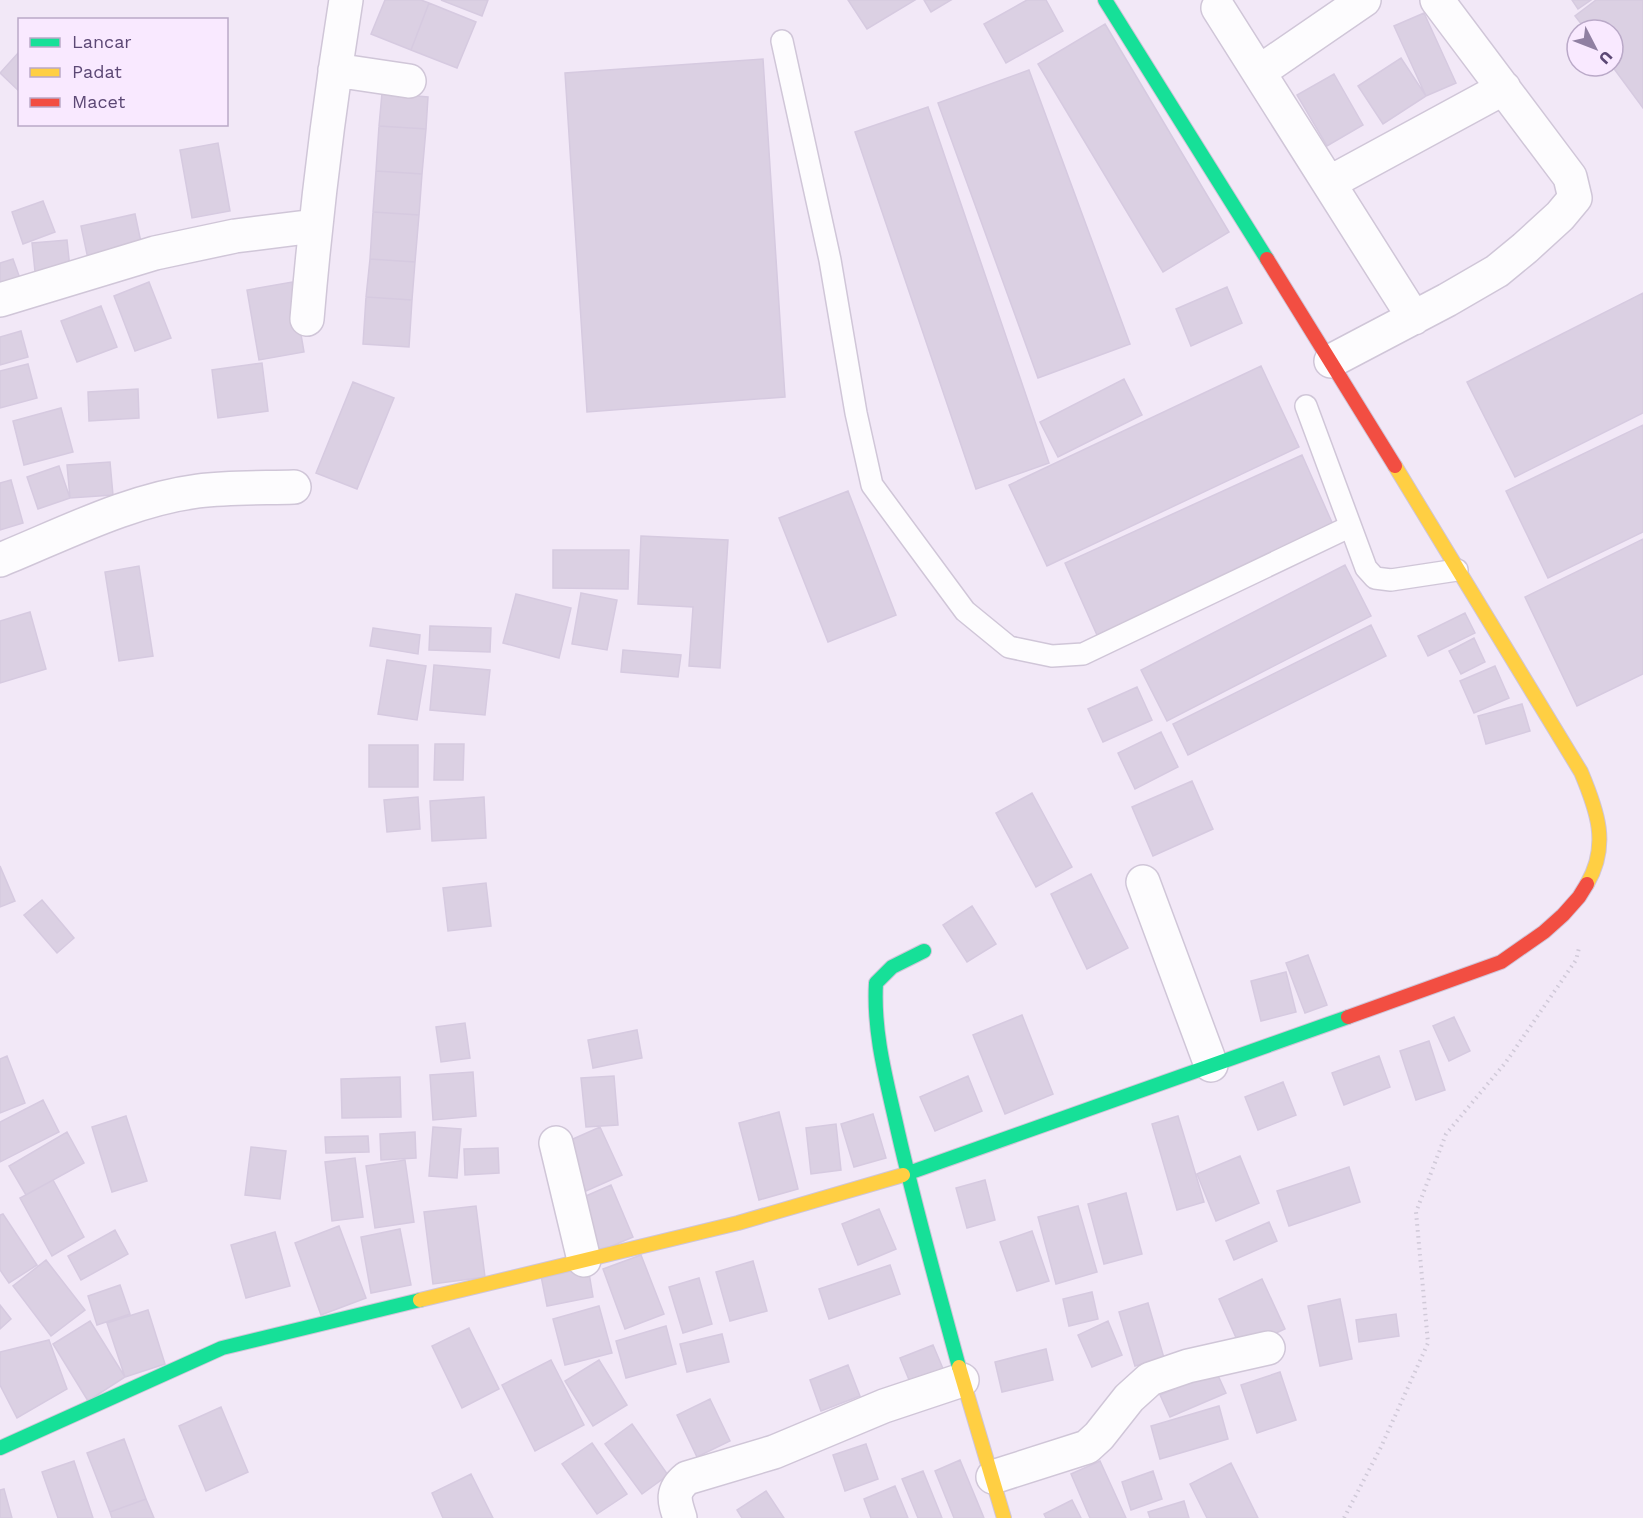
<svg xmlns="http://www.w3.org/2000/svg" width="1643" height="1518" font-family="'Work Sans',sans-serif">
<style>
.building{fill:#dbd0e3;stroke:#d6cae0;stroke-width:1.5}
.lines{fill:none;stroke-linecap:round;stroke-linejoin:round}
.lane-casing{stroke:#d0c6d8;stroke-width:24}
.street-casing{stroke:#d0c6d8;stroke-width:36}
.fast-casing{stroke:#cfc5d8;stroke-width:16}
.slow-casing{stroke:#cfc5d8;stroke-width:16}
.jam-casing{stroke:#cfc5d8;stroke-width:16}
.path{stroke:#d0c9d8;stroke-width:4;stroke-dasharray:1.5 4.5;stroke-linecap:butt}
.lane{stroke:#fdfcfe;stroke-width:21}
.street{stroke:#fdfcfe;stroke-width:33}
.fast{stroke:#16e098;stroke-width:14}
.slow{stroke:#ffcf43;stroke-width:14}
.jam{stroke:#f24e42;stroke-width:14}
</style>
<rect width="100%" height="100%" fill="#f2e8f7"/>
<path class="building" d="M385,0H421L429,3L411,50L371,34Z
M441,0H488L482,16Z
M848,0H915L867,29Z
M924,0H951L931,12Z
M1027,0H1046L1063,31L1006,63L984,24Z
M1572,0H1591L1578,9Z
M1596,0H1643V108L1612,66L1613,30H1586L1575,16Z
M429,3L476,22L457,68L411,50Z
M1424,13L1456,83L1426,96L1394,26Z
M1105,24L1229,232L1163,272L1038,64Z
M19,52H20V92L0,73Z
M1401,58L1426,96L1383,124L1358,86Z
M763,59L785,397L587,412L565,73Z
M1029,70L1130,344L1038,378L938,103Z
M1334,74L1363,125L1327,146L1297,95Z
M382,93L428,97L426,129L379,126Z
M928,107L1049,463L976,489L855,132Z
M379,126L426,129L422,174L376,171Z
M218,143L230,211L192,218L180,150Z
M376,171L422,174L419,215L373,212Z
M43,201L55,232L23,244L12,212Z
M373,212L419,215L415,262L370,259Z
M135,214L142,247L88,259L81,226Z
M67,240L71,278L36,281L32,243Z
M13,259L22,284L0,292V263Z
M370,259L415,262L412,300L366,297Z
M149,282L171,338L135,351L114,296Z
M292,282L304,352L259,360L247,290Z
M1227,287L1242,323L1191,346L1176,309Z
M1643,293V413L1515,477L1467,382Z
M366,297L412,300L409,347L363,344Z
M101,306L117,347L77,362L61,321Z
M21,331L28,357L0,365V337Z
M262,363L268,411L218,418L212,370Z
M28,364L37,398L0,408V371Z
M1261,366L1299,447L1047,566L1009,485Z
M1124,379L1142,415L1058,457L1040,422Z
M353,382L394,398L357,489L316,473Z
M138,389L139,418L89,421L88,392Z
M61,408L73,452L24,465L13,421Z
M1643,425V532L1548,578L1506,491Z
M1302,455L1334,527L1097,635L1065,563Z
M110,462L113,495L70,498L67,465Z
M59,466L70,498L38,509L27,477Z
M11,480L23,523L0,530V483Z
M848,491L896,615L828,642L779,518Z
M641,536L728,540L720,668L689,666L693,607L638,604Z
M1643,539V674L1577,706L1525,597Z
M553,550H629L628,589L553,588Z
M1345,565L1371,616L1167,721L1141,670Z
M139,566L153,656L119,661L105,572Z
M581,593L617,600L607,650L572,644Z
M516,594L571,608L559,658L503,643Z
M30,612L46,669L0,683V621Z
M1465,613L1475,633L1428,656L1418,636Z
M1371,625L1386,656L1188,755L1173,724Z
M430,626L491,628L490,652L429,650Z
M373,628L420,635L418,654L370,646Z
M1474,638L1485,662L1461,674L1449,651Z
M623,650L681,655L678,677L621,672Z
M387,660L426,666L417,720L378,714Z
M434,665L490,670L485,715L430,710Z
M1495,666L1509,698L1474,713L1460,681Z
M1137,687L1152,720L1103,742L1088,709Z
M1522,704L1530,731L1486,744L1478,716Z
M1161,732L1178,767L1135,789L1118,753Z
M435,744H464L463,780H434Z
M369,745H418V787H369Z
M1192,781L1213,829L1153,856L1132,807Z
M1032,793L1072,867L1036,887L996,813Z
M418,797L420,829L387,832L384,800Z
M484,797L486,838L432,841L430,801Z
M0,866L15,901L0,907Z
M1091,874L1128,948L1087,969L1051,894Z
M486,883L491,926L448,931L443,888Z
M42,900L74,938L57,953L24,915Z
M972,906L996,944L967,962L943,925Z
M1308,955L1327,1005L1305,1013L1286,963Z
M1286,972L1296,1012L1261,1021L1251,981Z
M1022,1015L1053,1094L1005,1114L973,1035Z
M1454,1017L1470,1051L1449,1061L1433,1026Z
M465,1023L470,1058L441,1062L436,1027Z
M637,1030L642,1058L593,1068L588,1040Z
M1429,1041L1445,1090L1416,1100L1400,1051Z
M7,1056L25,1103L0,1113V1059Z
M1379,1056L1390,1087L1344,1105L1332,1073Z
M473,1072L476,1116L433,1120L430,1075Z
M614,1076L618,1125L586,1127L581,1078Z
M968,1076L982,1111L935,1131L920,1097Z
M400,1077L401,1117L342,1118L341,1079Z
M1283,1082L1296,1115L1258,1130L1245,1097Z
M43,1100L59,1132L0,1162V1122Z
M779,1112L798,1189L759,1200L739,1123Z
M873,1114L886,1158L854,1167L841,1124Z
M126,1116L147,1181L112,1192L92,1127Z
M1178,1116L1204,1202L1177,1210L1152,1124Z
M836,1124L841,1170L811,1174L806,1128Z
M433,1127L461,1129L457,1178L429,1176Z
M600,1127L622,1175L586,1191L564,1143Z
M67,1132L84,1163L26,1195L9,1166Z
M415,1132L416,1158L381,1160L380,1134Z
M368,1136L369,1152L326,1153L325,1137Z
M251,1147L286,1151L280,1199L245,1195Z
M498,1148L499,1173L465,1175L464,1149Z
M1240,1156L1259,1203L1216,1221L1197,1174Z
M355,1158L363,1217L332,1221L325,1162Z
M405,1160L414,1222L375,1228L366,1166Z
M1349,1167L1360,1202L1289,1226L1277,1191Z
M53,1180L84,1237L52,1256L20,1198Z
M985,1180L995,1220L967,1228L956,1188Z
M611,1185L633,1237L600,1251L579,1199Z
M1126,1193L1142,1254L1104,1264L1088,1204Z
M476,1206L485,1277L433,1284L424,1212Z
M1078,1206L1097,1272L1056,1284L1038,1217Z
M879,1209L896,1249L858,1265L842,1224Z
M3,1214L37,1265L9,1283L0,1270V1215Z
M1269,1222L1277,1241L1234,1260L1226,1241Z
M339,1226L366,1298L321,1315L295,1243Z
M400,1229L411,1285L371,1293L361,1237Z
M115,1230L128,1254L81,1280L68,1256Z
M1032,1231L1049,1281L1017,1291L1000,1242Z
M275,1232L290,1286L246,1298L231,1245Z
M641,1255L664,1314L625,1329L603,1269Z
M46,1260L85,1310L51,1336L13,1286Z
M753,1261L767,1311L730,1321L716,1272Z
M890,1265L900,1294L829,1319L819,1289Z
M588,1267L593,1297L547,1306L541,1276Z
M699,1278L712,1324L683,1333L669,1287Z
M1262,1279L1285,1329L1241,1349L1219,1299Z
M120,1285L130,1314L97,1325L88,1296Z
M1092,1292L1098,1319L1069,1326L1063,1299Z
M1340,1299L1352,1359L1320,1366L1308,1306Z
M1148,1303L1164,1358L1135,1366L1119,1312Z
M0,1305L11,1319L0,1329Z
M599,1306L612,1353L565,1365L553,1319Z
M148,1310L165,1364L125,1377L107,1323Z
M1396,1314L1399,1336L1359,1342L1356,1320Z
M90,1321L125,1377L88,1401L53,1344Z
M1108,1321L1122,1355L1092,1367L1078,1335Z
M666,1326L676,1364L626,1378L616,1341Z
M469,1328L499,1389L462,1408L432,1346Z
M722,1334L729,1362L687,1372L680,1344Z
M49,1340L67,1389L17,1418L0,1385V1352Z
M933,1345L947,1378L914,1392L900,1358Z
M1046,1349L1053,1380L1002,1392L995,1362Z
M551,1360L584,1425L535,1451L502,1385Z
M599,1360L627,1405L593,1426L565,1381Z
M848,1365L860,1396L821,1411L810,1380Z
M1216,1371L1226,1393L1170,1417L1160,1395Z
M1280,1372L1296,1420L1257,1433L1241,1385Z
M710,1399L730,1441L697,1457L677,1415Z
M1219,1406L1228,1439L1160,1459L1151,1426Z
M221,1407L248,1472L206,1491L179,1426Z
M632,1424L668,1475L642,1494L605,1444Z
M124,1439L146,1499L110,1512L87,1453Z
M592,1443L627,1494L597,1514L562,1464Z
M866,1444L878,1479L845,1491L833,1455Z
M960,1460L984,1518H954L935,1471Z
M74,1461L93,1518H58L42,1472Z
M1100,1461L1126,1518H1090L1071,1474Z
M1231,1463L1258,1518H1207L1190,1484Z
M923,1471L942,1518H918L902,1479Z
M1153,1471L1162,1499L1131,1510L1122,1482Z
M471,1474L493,1518H443L432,1493Z
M895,1486L908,1518H871L864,1499Z
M4,1489L12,1518H0V1490Z
M766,1491L784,1518H742L737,1510Z
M146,1499L154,1518H112L110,1512Z
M1072,1500L1081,1518H1046L1044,1514Z
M1184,1501L1189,1518H1150L1148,1512Z"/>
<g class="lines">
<g class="lane-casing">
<path id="lane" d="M782,41L830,260L856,413L872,485L965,611L1009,647L1052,656L1083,654L1349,527
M1306,406L1366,568L1375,578L1391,580L1457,570"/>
</g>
<g class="street-casing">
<path id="street" d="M1218,8L1414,318
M335,70L409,81
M1259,72L1364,0
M1329,183L1504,88
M0,300L155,253L235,236L315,226
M307,319C316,212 329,106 346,0
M1331,361L1447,300L1497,271L1525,248L1560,216L1575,198L1570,177L1437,0
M0,560C64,534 129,500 198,491C230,487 263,488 294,487
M1143,882L1211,1065
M556,1143L584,1260
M993,1477L1087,1447L1099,1436L1129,1398L1150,1379L1188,1366L1268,1348
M680,1518C674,1500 671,1491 687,1478L774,1452L884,1406L962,1380"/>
</g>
<g class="fast-casing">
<path id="fast" d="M1105,0L1267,259
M924,951L892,967L876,983C873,1034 887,1082 898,1132C916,1211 938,1289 959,1367
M903,1175L1348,1017
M0,1448L222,1348L420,1300"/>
</g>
<g class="slow-casing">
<path id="slow" d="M1395,466L1581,772C1597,810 1610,845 1587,884
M420,1300L738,1223L903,1175
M959,1367L1004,1518"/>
</g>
<g class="jam-casing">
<path id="jam" d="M1267,259L1395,466
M1348,1017L1501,962L1544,932L1563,915L1579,897L1587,884"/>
</g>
<path class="path" d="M1344,1518L1381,1447L1428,1343L1416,1212L1446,1134L1506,1062L1576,960L1579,948"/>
<use href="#lane" class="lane"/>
<use href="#street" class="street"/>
<use href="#fast" class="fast"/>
<use href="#slow" class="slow"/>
<use href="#jam" class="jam"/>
</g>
<rect x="18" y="18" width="210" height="108" fill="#f9e9ff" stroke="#baa9c8" stroke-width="1.5"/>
<rect x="30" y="38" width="30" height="9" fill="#16e098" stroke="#baa9c8" stroke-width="1.5"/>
<text x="72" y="48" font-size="18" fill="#5c4875">Lancar</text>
<rect x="30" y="68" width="30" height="9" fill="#ffcf43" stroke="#baa9c8" stroke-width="1.5"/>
<text x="72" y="78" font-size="18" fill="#5c4875">Padat</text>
<rect x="30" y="98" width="30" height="9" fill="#f24e42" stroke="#baa9c8" stroke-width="1.5"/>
<text x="72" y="108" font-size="18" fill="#5c4875">Macet</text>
<g transform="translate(1595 48) rotate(132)"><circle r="28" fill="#f9e9ff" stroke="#baa9c8" stroke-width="1.5"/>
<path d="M0-4.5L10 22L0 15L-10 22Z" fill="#9080a2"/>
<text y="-9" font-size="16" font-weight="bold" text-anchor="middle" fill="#5c4875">U</text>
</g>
</svg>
